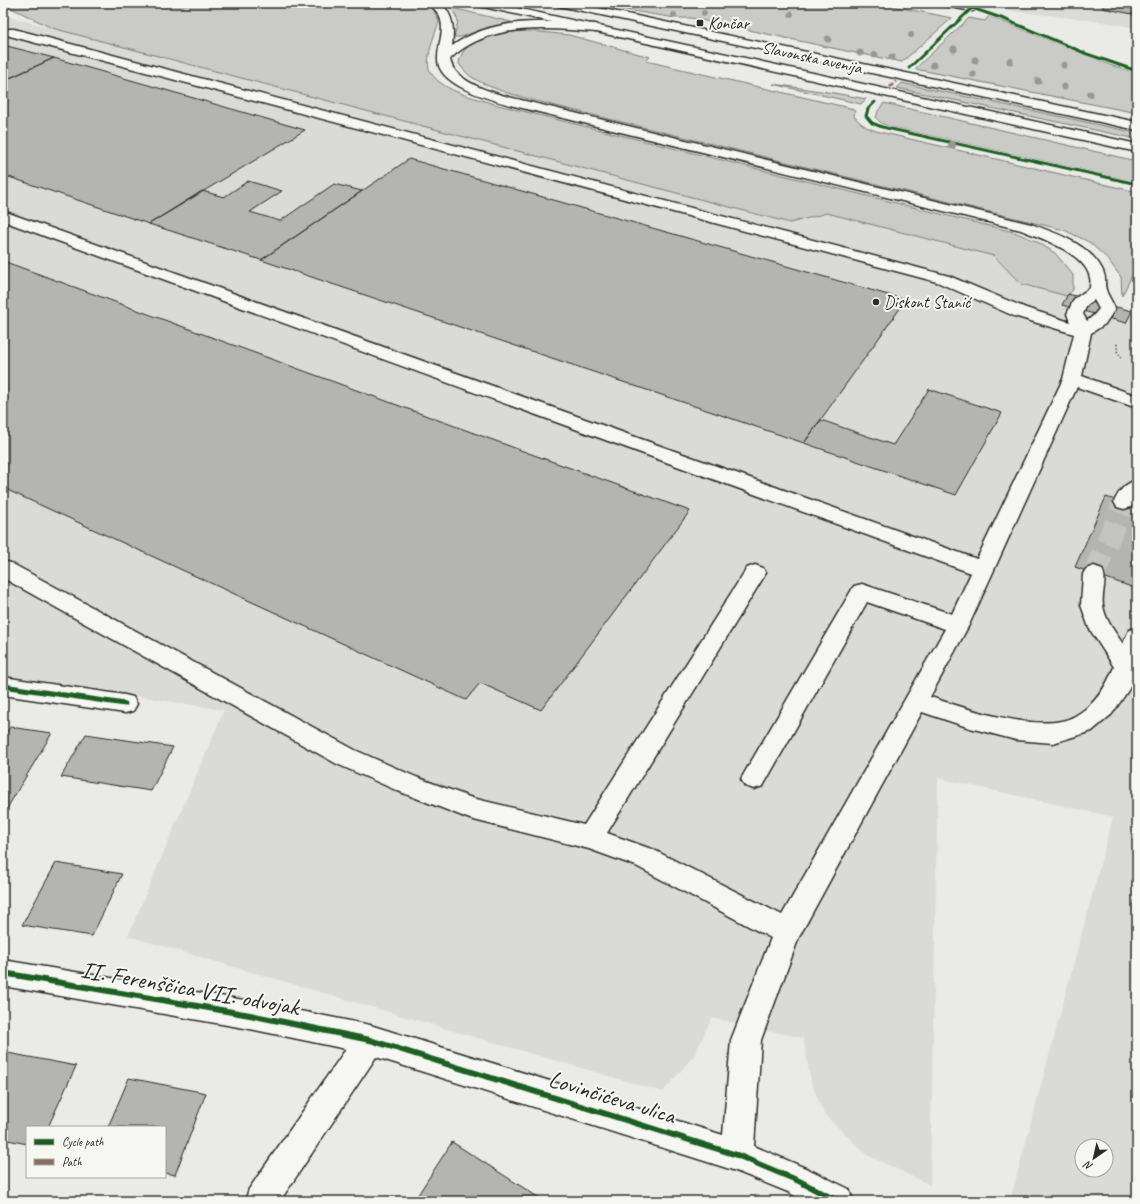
<svg xmlns="http://www.w3.org/2000/svg" width="1140" height="1204" font-family="Caveat,sans-serif">
<style>
.built{fill:#dadad6;fill-rule:evenodd}
.green{fill:#cacac7;stroke:#7a7a79}
.building{fill:#b4b4b1;stroke:#2b2b2b}
.lines{fill:none;stroke-linecap:round;stroke-linejoin:round}
.minor-tunnel{stroke:#c4c4c1;stroke-width:22;stroke-dasharray:22 11;stroke-linecap:butt}
.minor-casing{stroke:#2b2b2b;stroke-width:3}
.major-casing{stroke:#2b2b2b;stroke-width:3}
.path{stroke:#2b2b2b;stroke-width:2;stroke-dasharray:1 2.5;stroke-linecap:butt}
.minor{fill:#f6f6f2;fill-rule:evenodd}
.major{fill:#f6f6f2;fill-rule:evenodd}
.quiet{stroke:#8d6e63;stroke-width:2.5;stroke-dasharray:4.5 2.5;stroke-linecap:butt}
.cycleway-far2-casing{stroke:#f6f6f2;stroke-width:4.5}
.cycleway-far1-casing{stroke:#f6f6f2;stroke-width:8}
.cycleway-casing{stroke:#f6f6f2;stroke-width:9}
.cycleway-far2{stroke:#1b5e20;stroke-width:3}
.cycleway-far1{stroke:#1b5e20;stroke-width:5}
.cycleway{stroke:#1b5e20;stroke-width:6}
.tree{fill:#979795}
.poi-dot{fill:#2b2b2b;stroke:#f6f6f2;stroke-width:1.5}
.labels{text-anchor:middle;stroke-width:4;stroke-linejoin:round;paint-order:stroke}
.far-poi-label{font-size:17px;fill:#2b2b2b;stroke:#f6f6f2;text-anchor:start}
.far-street-label{font-size:17px;fill:#2b2b2b;stroke:#f6f6f2}
.near-street-label{font-size:24px;fill:#2b2b2b;stroke:#f6f6f2}
</style>
<rect width="100%" height="100%" fill="#eaeae6"/>
<filter id="ink" filterUnits="userSpaceOnUse"><feTurbulence type="fractalNoise" baseFrequency=".025" numOctaves="2"/><feDisplacementMap in="SourceGraphic" scale="8" xChannelSelector="R" yChannelSelector="G"/><feConvolveMatrix kernelMatrix="1 2 1 2 8 2 1 2 1" color-interpolation-filters="sRGB"/></filter>
<g filter="url(#ink)">
<path class="built" d="M962,3H1137V28L1097,21L997,9Z
M3,15L790,223L827,213L994,256L1021,284L1137,314V1201H1010L1113,817L938,778L930,1185L867,1155L824,1114L811,1082L803,1038L712,1018L695,1054L663,1092L128,936L224,710L3,675ZM1082,1146H1106V1170H1082Z"/>
<path class="green" d="M6,3H423L434,10L439,22C435,34 423,62 431,73C444,92 474,97 494,104L1014,232L1036,241L1055,253L1073,275V290L1067,296L1021,284L994,256L827,213L790,223L52,28L3,4Z
M584,3H877L952,18L902,62C831,49 762,32 691,18H675Z
M452,8L511,22L514,23L488,27L461,37H454L458,21Z
M989,16L1110,65L1137,73V113L915,69L969,18L985,21Z
M531,31L569,35L650,57L646,61L850,108L855,111L854,116C865,130 876,131 893,135L1137,192V265L1122,296L1121,277L1107,258L1089,242L1064,230L556,106C530,99 491,91 470,76C466,73 462,68 459,64C461,35 509,31 531,31Z
M902,83L1137,133V139L897,88Z
M773,84L834,93L866,99L861,104Z
M884,103L1132,160L1137,162V182L888,126L881,123L876,118L878,111Z"/>
<path class="building" d="M1106,3H1137V15L1102,8Z
M3,45L54,58L3,81Z
M54,58L305,130L149,224L3,175V81Z
M409,159L906,300L804,443L261,260Z
M248,181L282,191L250,212L280,221L334,184L362,191L261,260L149,224L202,191L224,197Z
M3,261L534,455L690,511L541,710L480,683L466,700L3,488Z
M1068,294L1132,311L1126,323L1062,305Z
M929,389L1002,413L956,495L804,443L821,420L893,445Z
M1106,497L1137,507V589L1075,567Z
M10,727L52,733L3,815V738Z
M86,734L173,747L151,791L61,777Z
M56,863L122,874L92,936L22,925Z
M3,1052L76,1066L48,1127H27V1144L3,1139Z
M129,1078L206,1093L175,1175L165,1173V1127H108Z
M452,1142L541,1199L544,1201H414Z"/>
<g class="lines">
<path class="minor-tunnel" d="M1094,574L1124,502"/>
<g class="minor-casing">
<path id="minor" d="M429,3H441C454,16 454,29 452,46C494,16 547,21 596,24L600,26L602,28L600,30L596,32C546,28 489,22 450,59C453,84 501,95 521,100L1031,224C1056,233 1089,244 1102,269C1107,278 1104,282 1106,290C1108,296 1113,303 1115,309L1105,324L1091,333L1082,376L1137,396V408L1077,387L969,625L930,697C965,708 1042,735 1075,716C1095,705 1106,687 1114,667L1089,628L1081,605L1083,574L1086,569L1094,566L1102,569C1108,580 1101,593 1103,605C1105,620 1115,632 1123,644L1129,630L1137,628V668L1129,689L1112,714L1092,731L1053,743L1016,740L970,728L922,712L799,937L761,1040L754,1146L810,1170L849,1189L853,1201H804L788,1192L736,1171L376,1057L280,1201H245L249,1189L346,1049L250,1029L3,986V960L250,1001L370,1025L723,1135L731,1040L771,938L636,866L589,849L470,819L398,791L337,764L3,578V561L11,563L355,750L416,777L472,798L584,825L747,568L755,565L763,568L766,573L607,833L654,850L782,915L945,629L867,602L763,786L754,789L745,786L741,779L745,772L854,586L862,584L952,614L971,573L3,221V211L977,559L1063,379L1074,334L1014,316L937,282L6,35L4,32L6,29H14L949,276L1026,308L1070,322L1067,314L1074,299L1090,288C1090,285 1091,281 1090,278C1086,254 1041,238 1021,230L514,106C493,100 436,86 438,58C438,43 446,29 439,15C436,10 432,7 429,3ZM1094,300L1099,309L1093,316L1087,321L1083,314L1087,305Z
M938,3H983L976,10L972,11L940,5Z
M1137,480V497L1131,507L1124,509L1117,507L1114,502C1119,491 1125,483 1137,480Z
M3,677L125,695L133,697L137,704L133,711L125,713L3,695Z"/>
</g>
<g class="major-casing">
<path id="major" d="M473,3H494L1137,144V152L479,6L475,5Z
M553,3H575L1137,122V130L559,6L555,5Z"/>
</g>
<path class="path" d="M1133,294L1137,283
M1117,344V351L1122,360"/>
<use href="#minor" class="minor"/>
<use href="#major" class="major"/>
<path class="quiet" d="M890,87L896,81"/>
<g class="cycleway-far2-casing">
<path id="cycleway-far2" d="M909,68L972,8L1004,19L1087,54L1137,71
M875,102L868,109L866,116L872,123L882,127L1137,184"/>
</g>
<g class="cycleway-far1-casing">
<path id="cycleway-far1" d="M3,686L125,704"/>
</g>
<g class="cycleway-casing">
<path id="cycleway" d="M3,973L250,1015L370,1040L737,1155L799,1181L837,1201"/>
</g>
<use href="#cycleway-far2" class="cycleway-far2"/>
<use href="#cycleway-far1" class="cycleway-far1"/>
<use href="#cycleway" class="cycleway"/>
</g>
<g class="tree">
<circle cx="704" cy="13" r="3"/>
<circle cx="791" cy="14" r="3"/>
<circle cx="674" cy="15" r="3"/>
<circle cx="715" cy="19" r="3"/>
<circle cx="911" cy="35" r="3"/>
<circle cx="828" cy="39" r="3.5"/>
<circle cx="954" cy="49" r="3.5"/>
<circle cx="860" cy="53" r="3.5"/>
<circle cx="875" cy="55" r="3.5"/>
<circle cx="892" cy="57" r="3.5"/>
<circle cx="975" cy="60" r="3.5"/>
<circle cx="1010" cy="61" r="3.5"/>
<circle cx="933" cy="65" r="3.5"/>
<circle cx="1064" cy="65" r="3.5"/>
<circle cx="973" cy="74" r="3.5"/>
<circle cx="1038" cy="81" r="3.5"/>
<circle cx="1064" cy="87" r="3.5"/>
<circle cx="1090" cy="94" r="3.5"/>
<circle cx="952" cy="145" r="4"/>
</g>
</g>
<g class="poi-dot">
<rect x="696" y="19" width="8" height="8" rx="2"/>
<circle cx="876" cy="302" r="4"/>
</g>
<g class="labels">
<g class="far-poi-label">
<text x="708" y="29">Končar</text>
<text x="884" y="308">Diskont Stanić</text>
</g>
<g class="far-street-label">
<text transform="translate(812 57) rotate(12)" y="6">Slavonska avenija</text>
</g>
<g class="near-street-label">
<text transform="translate(190 988) rotate(10)" y="8">II. Ferenščica VII. odvojak</text>
<text transform="translate(612 1097) rotate(17)" y="8">Lovinčićeva ulica</text>
</g>
</g>
<rect width="1140" height="1204" fill="none" stroke="#f6f6f2" stroke-width="16"/>
<rect x="8" y="8" width="1124" height="1188" fill="none" stroke="#2b2b2b" stroke-width="1.5" filter="url(#ink)"/>
<rect x="26" y="1126" width="140" height="52" fill="#f6f6f2" stroke="#a5a5a2"/>
<rect x="34" y="1139" width="20" height="6" fill="#1b5e20" stroke="#a5a5a2"/>
<text x="62" y="1146" font-size="12" fill="#2b2b2b">Cycle path</text>
<rect x="34" y="1159" width="20" height="6" fill="#8d6e63" stroke="#a5a5a2"/>
<text x="62" y="1166" font-size="12" fill="#2b2b2b">Path</text>
<g transform="translate(1094 1158) rotate(214)"><circle r="19" fill="#f6f6f2" stroke="#a5a5a2"/>
<path d="M0-3L7 15L0 10L-7 15Z" fill="#2b2b2b"/>
<text y="-6" font-size="11" font-weight="bold" text-anchor="middle" fill="#2b2b2b">N</text>
</g>
</svg>
